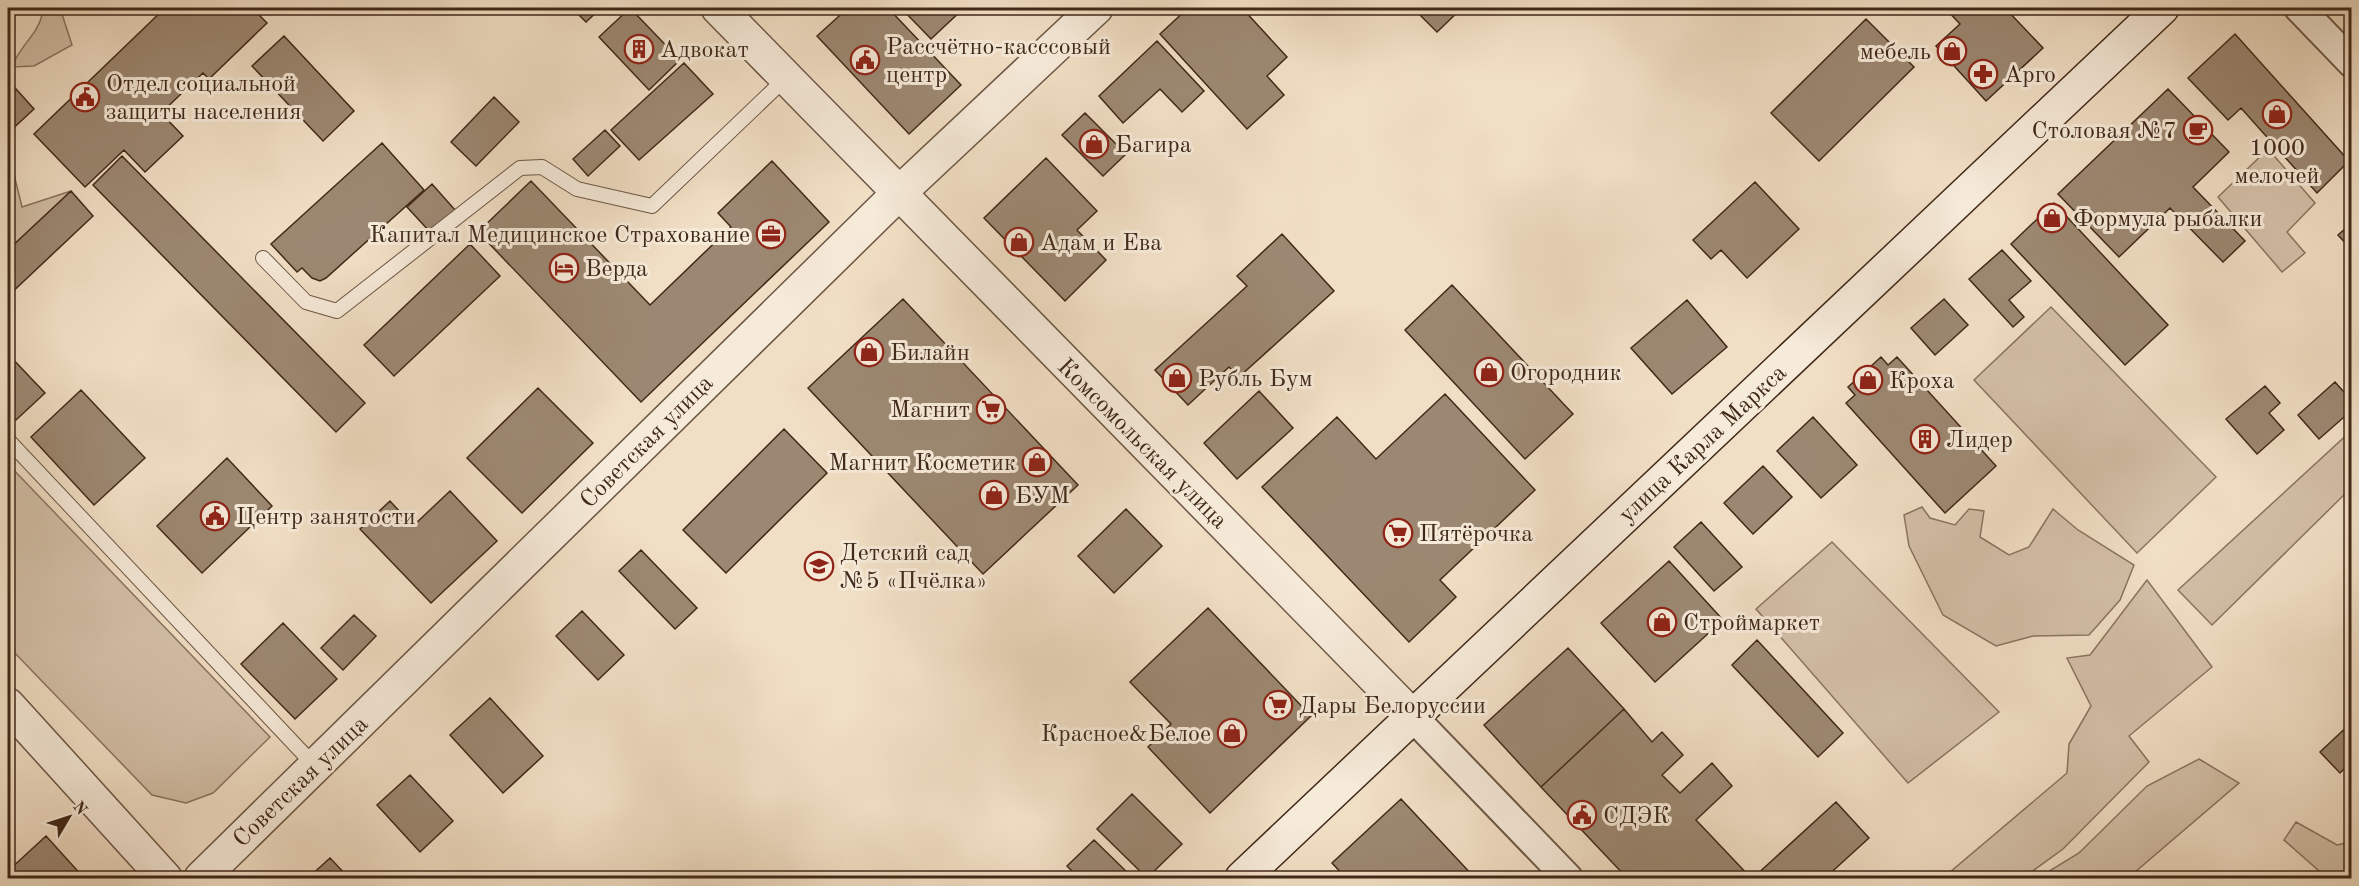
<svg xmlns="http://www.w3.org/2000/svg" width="2359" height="886" font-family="'Old Standard TT',serif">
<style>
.green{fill:#d3c0a8;stroke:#8a7460;stroke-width:1.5}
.building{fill:#9c8872;stroke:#402919;stroke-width:1.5}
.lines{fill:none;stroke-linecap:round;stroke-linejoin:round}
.service-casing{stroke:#6c5644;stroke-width:16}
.minor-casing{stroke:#6c5644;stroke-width:32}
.tertiary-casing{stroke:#6c5644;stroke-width:36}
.secondary-casing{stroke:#402919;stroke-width:36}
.service{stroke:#f6ead9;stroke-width:14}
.minor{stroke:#f6ead9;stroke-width:28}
.tertiary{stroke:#f6ead9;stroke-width:33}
.secondary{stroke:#f6ead9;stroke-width:33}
.labels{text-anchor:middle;stroke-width:6;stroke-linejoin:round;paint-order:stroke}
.poi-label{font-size:24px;fill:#402919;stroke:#f6ead9;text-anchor:start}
.street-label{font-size:24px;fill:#402919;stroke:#f6ead9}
</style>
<rect width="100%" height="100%" fill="#f1dfc5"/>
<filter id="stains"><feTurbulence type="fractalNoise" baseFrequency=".00333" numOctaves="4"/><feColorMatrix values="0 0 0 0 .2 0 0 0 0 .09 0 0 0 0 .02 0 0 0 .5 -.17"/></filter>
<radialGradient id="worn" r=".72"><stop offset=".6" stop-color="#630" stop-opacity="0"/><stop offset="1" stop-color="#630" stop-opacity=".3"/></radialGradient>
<path class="green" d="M36,8H60L72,45L34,66L12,67C19,46 37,36 42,15Z
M2268,149L2315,203L2287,232L2305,253L2282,272L2218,197Z
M8,161L11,162L22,207L71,191L8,250Z
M2051,307L2216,477L2137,553L1974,380Z
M2351,431V488L2212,625L2178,590Z
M8,464L270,737L213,793L186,803L152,795L8,646Z
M1922,507L1930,518L1955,525L1969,509L1984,511L1980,537L2009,555L2029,547L2053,509L2078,530L2134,565L2120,600L2089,635L2033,636L1996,646L1943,615L1909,546L1904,515Z
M1832,542L1999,712L1908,783L1756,609Z
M2147,580L2212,667L2129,736L2149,762L2063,849L2023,878H1943L2067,773L2069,744L2091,706L2067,658L2090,655Z
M2199,759L2239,783L2128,878H2038L2079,853L2147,786Z
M2296,822L2337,845L2351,842V878H2327L2284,840Z"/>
<path class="building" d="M165,8H252L267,23L209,79L203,73L161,113L183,136L145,172L124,150L85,187L34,134Z
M572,8H601L586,22Z
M630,8L680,60L649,90L599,37Z
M848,8H888L961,85L909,134L817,36Z
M901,8H964L931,39Z
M1188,8H1242L1287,57L1267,76L1284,95L1247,129L1160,34Z
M1413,8H1462L1437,32Z
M1945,8H2005L2043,48L1986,101L1936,46L1960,24Z
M1866,19L1914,67L1819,161L1771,113Z
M2235,34L2349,161L2317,193L2241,108L2228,120L2188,78Z
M284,36L354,111L323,141L252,66Z
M1157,41L1204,91L1182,112L1160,89L1123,123L1099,96Z
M684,63L713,94L639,160L611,130Z
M8,80L34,109L8,133Z
M2168,89L2229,152L2193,187L2245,241L2223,262L2170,208L2119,257L2058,194Z
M494,97L519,122L476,166L451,142Z
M1085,113L1126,154L1103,176L1062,135Z
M605,130L620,146L588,176L573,159Z
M382,143L424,190L326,278L320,281L312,278L302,268L297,272L271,244Z
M122,156L365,403L336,432L93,185Z
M1046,158L1097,211L1077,230L1106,260L1065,301L984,218Z
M772,161L829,222L641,402L478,232L531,181L650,305L731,227L718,213Z
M1755,182L1799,229L1747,278L1721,250L1711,259L1693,240Z
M432,184L455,210L430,232L407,207Z
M71,191L93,216L8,296V250Z
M2054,203L2168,325L2125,365L2011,244Z
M2352,223V250L2338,235Z
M1282,234L1334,291L1239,377L1229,367L1188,405L1155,370L1247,286L1237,276Z
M470,244L500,276L394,376L364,345Z
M2002,250L2031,281L2009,300L2024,317L2013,327L1969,279Z
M1452,285L1573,414L1525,459L1405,330Z
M903,299L1078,485L983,574L808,388Z
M1944,299L1968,325L1935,355L1911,328Z
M1687,300L1727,347L1672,394L1631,348Z
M8,354L45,393L16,420L8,411Z
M1881,357L1888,365L1897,357L1996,466L1945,513L1846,403L1855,395L1848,387Z
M2335,382L2352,401V410L2319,439L2298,415Z
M2265,386L2280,403L2269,413L2284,430L2257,454L2226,419Z
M538,388L593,443L522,513L467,458Z
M81,390L145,458L94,505L31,437Z
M1259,391L1293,428L1237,479L1204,443Z
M1445,394L1535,490L1440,580L1456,597L1409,642L1262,487L1337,417L1376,459Z
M1813,417L1857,465L1821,498L1777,451Z
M784,429L827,473L726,573L683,530Z
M227,458L272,506L202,573L157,526Z
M1763,466L1792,497L1753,534L1724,503Z
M450,491L497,541L431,603L360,529L390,501L413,526Z
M1126,509L1162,546L1114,593L1078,556Z
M1701,522L1742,567L1714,591L1674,547Z
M641,550L697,608L675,629L619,571Z
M1669,561L1723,620L1655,682L1601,623Z
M1208,608L1311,716L1210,813L1148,747L1171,724L1130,682Z
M582,611L624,655L598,680L556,636Z
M354,615L376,636L343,670L321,648Z
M283,623L337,679L295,719L241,664Z
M1757,640L1843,733L1818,757L1732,665Z
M1568,648L1624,709L1541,787L1484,725Z
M490,698L543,756L503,793L450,735Z
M1624,709L1652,742L1662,732L1683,755L1662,775L1680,793L1712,763L1732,786L1696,820L1751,878H1627L1541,787Z
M2352,722V761L2340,773L2320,752Z
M410,775L453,821L420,852L377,805Z
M1132,794L1182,844L1147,878L1097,829Z
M1401,799L1475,878H1346L1332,863Z
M1836,802L1869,838L1825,878H1753Z
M46,836L84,878H8V871Z
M1094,840L1133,878H1079L1067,866Z
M330,858L349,878H308Z"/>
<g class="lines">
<g class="service-casing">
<path id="service" d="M263,258L306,302L337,311L520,168L542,167L577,189L652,206L786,78
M8,440L315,766"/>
</g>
<g class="minor-casing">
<path id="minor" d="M2299,8L2352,63
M1412,716L1568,878"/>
</g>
<g class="tertiary-casing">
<path id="tertiary" d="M718,8L1412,716
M8,705L165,878
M201,878L898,194L1096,8"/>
</g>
<g class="secondary-casing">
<path id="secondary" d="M1242,878L2162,8"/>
</g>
<use href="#service" class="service"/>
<use href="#minor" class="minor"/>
<use href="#tertiary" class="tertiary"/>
<use href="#secondary" class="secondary"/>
</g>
<defs>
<g id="building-ring" transform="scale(1.5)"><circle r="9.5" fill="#f6ead9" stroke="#8f2418" stroke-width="1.5"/><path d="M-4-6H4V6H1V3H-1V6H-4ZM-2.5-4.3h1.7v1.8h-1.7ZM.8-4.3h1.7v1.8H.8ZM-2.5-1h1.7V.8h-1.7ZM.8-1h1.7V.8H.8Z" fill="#8f2418"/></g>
<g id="shop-ring" transform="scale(1.5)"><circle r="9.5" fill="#f6ead9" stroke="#8f2418" stroke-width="1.5"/><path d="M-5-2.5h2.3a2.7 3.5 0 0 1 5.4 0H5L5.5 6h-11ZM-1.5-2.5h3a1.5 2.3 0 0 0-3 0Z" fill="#8f2418"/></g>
<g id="civic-ring" transform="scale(1.5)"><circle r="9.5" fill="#f6ead9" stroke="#8f2418" stroke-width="1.5"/><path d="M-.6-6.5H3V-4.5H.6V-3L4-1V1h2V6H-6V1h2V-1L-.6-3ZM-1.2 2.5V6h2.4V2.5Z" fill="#8f2418"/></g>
<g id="pharmacy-ring" transform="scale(1.5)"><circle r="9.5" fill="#f6ead9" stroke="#8f2418" stroke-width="1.5"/><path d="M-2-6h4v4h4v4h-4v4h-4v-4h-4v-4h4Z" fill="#8f2418"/></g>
<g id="cafe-ring" transform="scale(1.5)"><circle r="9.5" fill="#f6ead9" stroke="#8f2418" stroke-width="1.5"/><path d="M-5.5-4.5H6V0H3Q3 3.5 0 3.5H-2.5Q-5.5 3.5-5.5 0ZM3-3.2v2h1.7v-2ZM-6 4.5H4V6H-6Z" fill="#8f2418"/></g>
<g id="office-ring" transform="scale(1.5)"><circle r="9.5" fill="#f6ead9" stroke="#8f2418" stroke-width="1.5"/><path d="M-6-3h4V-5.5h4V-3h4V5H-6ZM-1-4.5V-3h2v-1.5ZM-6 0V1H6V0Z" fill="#8f2418"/></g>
<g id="hotel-ring" transform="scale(1.5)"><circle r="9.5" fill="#f6ead9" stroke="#8f2418" stroke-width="1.5"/><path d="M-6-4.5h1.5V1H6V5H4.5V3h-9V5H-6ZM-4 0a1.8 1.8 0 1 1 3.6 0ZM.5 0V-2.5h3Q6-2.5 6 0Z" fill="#8f2418"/></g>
<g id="supermarket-ring" transform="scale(1.5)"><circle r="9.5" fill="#f6ead9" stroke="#8f2418" stroke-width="1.5"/><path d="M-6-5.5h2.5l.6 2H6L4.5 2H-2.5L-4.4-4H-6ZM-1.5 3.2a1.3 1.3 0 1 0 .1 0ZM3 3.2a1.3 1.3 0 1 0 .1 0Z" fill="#8f2418"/></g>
<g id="school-ring" transform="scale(1.5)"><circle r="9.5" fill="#f6ead9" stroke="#8f2418" stroke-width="1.5"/><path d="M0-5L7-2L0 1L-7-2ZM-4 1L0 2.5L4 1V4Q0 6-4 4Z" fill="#8f2418"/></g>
</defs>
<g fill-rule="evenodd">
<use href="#building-ring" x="639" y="49"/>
<use href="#shop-ring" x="1952" y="51"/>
<use href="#civic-ring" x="865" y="60"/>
<use href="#pharmacy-ring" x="1983" y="74"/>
<use href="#civic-ring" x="85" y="97"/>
<use href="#shop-ring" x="2277" y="114"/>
<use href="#cafe-ring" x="2198" y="130"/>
<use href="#shop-ring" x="1094" y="144"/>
<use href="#shop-ring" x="2052" y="218"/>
<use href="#office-ring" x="771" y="234"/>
<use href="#shop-ring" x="1019" y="242"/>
<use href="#hotel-ring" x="564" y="268"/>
<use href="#shop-ring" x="869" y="352"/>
<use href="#shop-ring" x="1489" y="372"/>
<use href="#shop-ring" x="1177" y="378"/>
<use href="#shop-ring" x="1868" y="380"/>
<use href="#supermarket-ring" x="991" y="409"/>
<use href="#building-ring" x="1925" y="439"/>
<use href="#shop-ring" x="1037" y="462"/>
<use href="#shop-ring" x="994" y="495"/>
<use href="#civic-ring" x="215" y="516"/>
<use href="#supermarket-ring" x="1398" y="533"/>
<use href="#school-ring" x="819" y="566"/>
<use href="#shop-ring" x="1662" y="622"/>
<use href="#supermarket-ring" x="1278" y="705"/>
<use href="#shop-ring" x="1232" y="733"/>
<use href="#civic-ring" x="1582" y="815"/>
</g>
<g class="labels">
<g class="poi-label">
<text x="886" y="54">Рассчётно-касссовый<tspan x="886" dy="28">центр</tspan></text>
<text x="660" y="57">Адвокат</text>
<text x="1931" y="59" text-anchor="end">мебель</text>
<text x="2004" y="82">Арго</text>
<text x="106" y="91">Отдел социальной<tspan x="106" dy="28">защиты населения</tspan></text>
<text x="2177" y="138" text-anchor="end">Столовая №7</text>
<text x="1115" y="152">Багира</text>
<text x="2277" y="155" text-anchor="middle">1000<tspan x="2277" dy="28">мелочей</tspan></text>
<text x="2073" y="226">Формула рыбалки</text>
<text x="750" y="242" text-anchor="end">Капитал Медицинское Страхование</text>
<text x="1040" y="250">Адам и Ева</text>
<text x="585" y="276">Верда</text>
<text x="890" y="360">Билайн</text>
<text x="1510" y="380">Огородник</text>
<text x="1198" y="386">Рубль Бум</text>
<text x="1889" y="388">Кроха</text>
<text x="970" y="417" text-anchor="end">Магнит</text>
<text x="1946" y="447">Лидер</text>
<text x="1016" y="470" text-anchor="end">Магнит Косметик</text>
<text x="1015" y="503">БУМ</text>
<text x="236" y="524">Центр занятости</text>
<text x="1419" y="541">Пятёрочка</text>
<text x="840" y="560">Детский сад<tspan x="840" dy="28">№5 «Пчёлка»</tspan></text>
<text x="1683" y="630">Строймаркет</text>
<text x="1299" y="713">Дары Белоруссии</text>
<text x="1211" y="741" text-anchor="end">Красное&amp;Белое</text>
<text x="1603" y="823">СДЭК</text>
</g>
<g class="street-label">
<text transform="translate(646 441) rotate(-45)" y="8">Советская улица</text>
<text transform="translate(1143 443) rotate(45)" y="8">Комсомольская улица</text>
<text transform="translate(1702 443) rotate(-43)" y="8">улица Карла Маркса</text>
<text transform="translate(300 781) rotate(-44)" y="8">Советская улица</text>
</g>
</g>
<rect width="2359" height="886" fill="none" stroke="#f1dfc5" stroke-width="30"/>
<rect x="9" y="9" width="2341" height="868" fill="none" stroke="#402919" stroke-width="3"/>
<rect x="15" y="15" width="2329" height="856" fill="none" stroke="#402919" stroke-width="1.5"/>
<g transform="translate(69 817) rotate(51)" stroke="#f6ead9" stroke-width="4.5" paint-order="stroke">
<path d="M0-4.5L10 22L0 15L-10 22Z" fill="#402919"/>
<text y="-9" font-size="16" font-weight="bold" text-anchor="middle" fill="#402919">N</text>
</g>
<rect width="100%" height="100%" filter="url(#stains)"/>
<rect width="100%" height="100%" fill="url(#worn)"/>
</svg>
